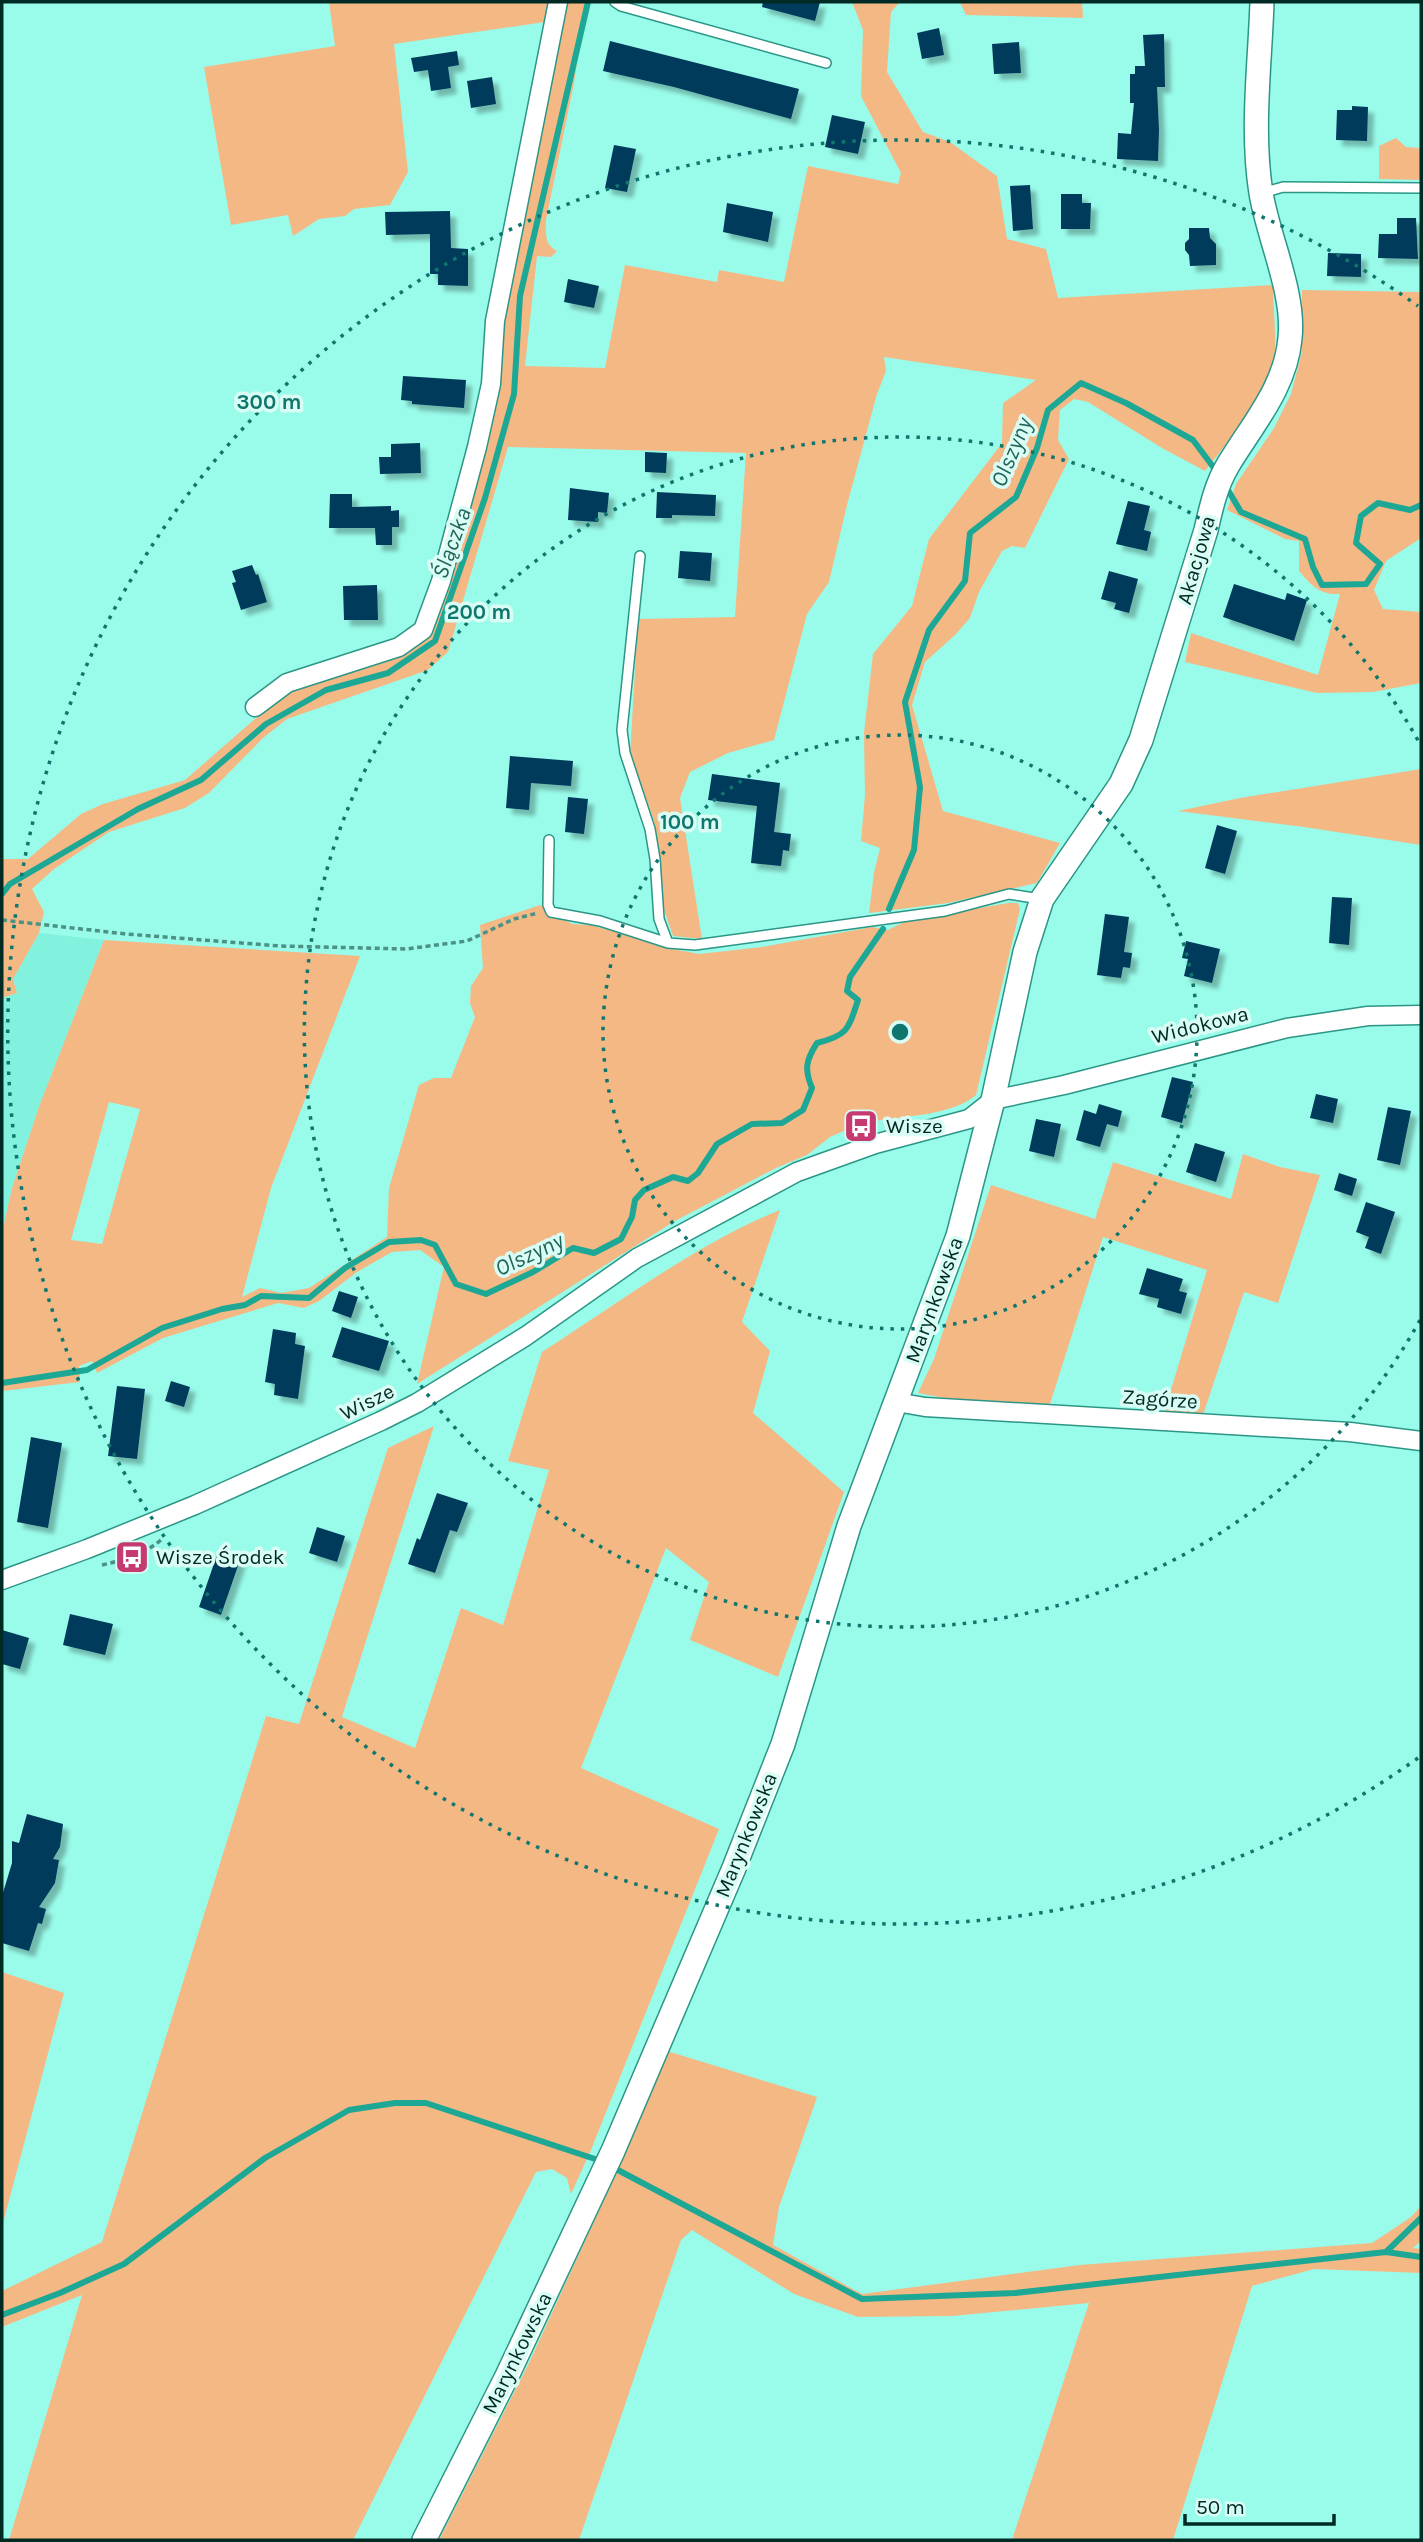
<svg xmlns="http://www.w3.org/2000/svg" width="1423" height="2542" font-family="Karla,sans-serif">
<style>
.built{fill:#82f1dd}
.green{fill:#f4b885;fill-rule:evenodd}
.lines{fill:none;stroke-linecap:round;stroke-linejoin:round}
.stream{stroke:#1da895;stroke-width:6}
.building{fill:#003a5b;filter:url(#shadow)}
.service-casing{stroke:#2b9686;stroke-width:12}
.minor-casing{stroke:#2b9686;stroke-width:21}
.tertiary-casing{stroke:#2b9686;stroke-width:26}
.path{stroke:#4b9185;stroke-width:3.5;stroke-dasharray:5 3.5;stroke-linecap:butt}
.service{stroke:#fff;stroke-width:9}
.minor{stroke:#fff;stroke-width:18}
.tertiary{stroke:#fff;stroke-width:23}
.ring{fill:none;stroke:#0f766e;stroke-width:3.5;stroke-dasharray:3.5 7}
.labels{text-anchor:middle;stroke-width:7;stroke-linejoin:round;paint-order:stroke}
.street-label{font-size:21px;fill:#002a24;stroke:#d9fdf5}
.poi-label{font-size:21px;fill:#002a24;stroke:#d9fdf5;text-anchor:start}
.water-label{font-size:23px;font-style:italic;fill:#22645a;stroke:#d9fdf5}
.centre{fill:#0f766e;stroke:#d9fdf5;stroke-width:3.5}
.ring-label{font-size:21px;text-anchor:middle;font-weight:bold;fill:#0f766e;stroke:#d9fdf5;stroke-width:7;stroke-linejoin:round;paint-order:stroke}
</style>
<defs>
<filter id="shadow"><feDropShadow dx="6" dy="6" stdDeviation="2" flood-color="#0004"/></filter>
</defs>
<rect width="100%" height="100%" fill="#99fcea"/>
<path class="built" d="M39,933L104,940L40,1104L12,1188L2,1233V998L17,993L13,979Z"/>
<path class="green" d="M329,2H550L545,22L394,44L408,172L390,205L354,209L345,216L319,219L293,236L288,215L231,225L204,67L335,46Z
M565,2H586L574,83L546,220C546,234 544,244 557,251L551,257L537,256L525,366L605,368L625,265L717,282L719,270L784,282L808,166L898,184L901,173L861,96L863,30L852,2H900L891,12L887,72L923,132L950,142L997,176L1007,239L1046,249L1058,298L1273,285C1273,310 1277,337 1274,361C1270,391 1224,447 1205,471L1162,448L1088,402L1074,399L1060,410L1058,440L1069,459L1025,548L1012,546L1002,551L979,592L970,618L955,635L925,662L912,705L943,811L1060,843L1037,883L948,903L869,913L874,873L880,848L861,841L865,795L864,733L873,654L912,606L929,539L1002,443L1003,403L1036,380L884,357L886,371L877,394L847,505L829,582L807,614L774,740L728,753L690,772L680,798L702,939L673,936L662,904L660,854L653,818L630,755L638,619L735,617L746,453L508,447L448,652L428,670L287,719L263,738L209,793L185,808L109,832L54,869L32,889L44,912L39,933L13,979L17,993L2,998V861L4,859H28L81,814L103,804L185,780L287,691L392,658L423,642L436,624L449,579Z
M960,2H1082L1083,18L966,15Z
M1396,138L1406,147L1421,148V180L1379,179V146Z
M1302,290L1421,292V538L1386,561L1374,590L1383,609L1421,612V683L1373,692L1317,693L1185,662L1191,633L1318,675L1340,594C1320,595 1312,586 1299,571V541L1285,539L1227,510L1236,484L1274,428L1291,394L1302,352Z
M1421,769V845L1304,827L1178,811L1240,798Z
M1008,903H1018L1020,909L976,1095C952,1116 901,1116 869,1122L867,1119L852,1123L853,1127L830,1137L807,1155L776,1168L675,1221L417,1384L444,1267L420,1250L392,1252L357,1272L319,1301L304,1308L278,1303L163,1338L97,1373L92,1361L79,1366L80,1382L2,1391V1233L12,1188L40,1104L104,940L360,956L271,1188L242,1297L260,1288L281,1293L309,1288L387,1237L389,1188L419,1085L434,1078H451L475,1017L470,1003L471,986L483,968L480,925L540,905L572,924L590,925L639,938L657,946L699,954L762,947L872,927L888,930L906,921ZM109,1102L140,1109L102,1244L71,1240Z
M1243,1154L1280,1167L1320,1175L1278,1303L1244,1292L1203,1415L1164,1413L1207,1270L1103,1237L1050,1404L949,1399L918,1393L934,1359L991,1185L1095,1219L1113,1162L1231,1199Z
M780,1210L742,1322L770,1351L753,1413L844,1492L778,1677L690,1640L709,1582L666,1548L581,1768L719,1829L591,2150L571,2194L567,2178L552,2169L536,2172L353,2540H9L82,2295L2,2327V2291L102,2242L266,1716L299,1724L388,1448L434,1426L342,1717L415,1748L461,1608L503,1625L549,1470L508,1461L542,1352C617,1304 698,1243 780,1210Z
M2,1972L64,1993L2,2227Z
M667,2051L817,2097L779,2207L773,2245L862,2294L1080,2265L1372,2243L1411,2217L1421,2206V2241L1413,2248L1421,2249V2273L1314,2269L1252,2286L1173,2540H1012L1089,2303L952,2316L858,2317L794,2294L692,2230L681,2240L579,2540H439L529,2363L612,2182Z"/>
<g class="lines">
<path class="stream" d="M1225,485L1241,512L1305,539L1313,567L1322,585L1366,584L1380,564L1356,543L1361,516L1378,503L1410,510L1421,505
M2,894L10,884L138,809L201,780L266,724L326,690L388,673L435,641L485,498L514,394L520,296L588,2
M889,909L914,850L920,787L905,702L929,630L965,581L970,533L1016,497L1037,448L1048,410L1081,383L1126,403L1193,440L1217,472
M2,1383L87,1370L162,1328L222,1309L245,1305L261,1296L309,1298L345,1268L389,1242L421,1240L435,1245L456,1284L486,1294L533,1272L573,1248L594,1253L621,1239L632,1217L635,1200L644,1190L673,1177L688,1181L698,1173L717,1144L752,1124L782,1123L803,1110L812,1088C804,1069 806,1060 817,1043C848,1035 848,1030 858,1000L847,991L850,977L883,929
M616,2169L862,2299L1015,2293L1386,2252L1421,2218
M1386,2252L1421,2257
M2,2315L60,2293L124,2264L265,2158L349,2110L395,2103H426L598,2160"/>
</g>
<path class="building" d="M763,2H820L815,21L762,7Z
M939,28L944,55L922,59L917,33Z
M1164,34L1165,87H1157L1159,130L1158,161L1117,159L1118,133L1131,134L1134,103H1130V74H1135V66H1145L1143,35Z
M610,41L799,89L791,119L674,87L603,71Z
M1019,42L1021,73L994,74L992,44Z
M457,51L459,65L448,67L451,88L431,91L428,70L414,72L411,58Z
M492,77L496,104L471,108L467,81Z
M1352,106L1368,107L1367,141L1336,140L1337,110H1352Z
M832,115L865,122L858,154L825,147Z
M614,145L636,149L627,192L605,188Z
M1030,185L1033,229L1013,231L1010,186Z
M1061,194H1082V203H1091L1090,229H1061Z
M727,203L773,212L768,242L723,232Z
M450,211L451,248L468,249V286L438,285V274H430V234L386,235L385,212Z
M1397,218H1416L1418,259L1378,258L1379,234H1397Z
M1189,228H1209L1210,238L1216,244V265L1190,266L1189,255L1185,250V243L1189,239Z
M1328,253L1361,254V277L1327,276Z
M568,279L599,286L594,308L564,302Z
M403,376L466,380L464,408L412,404V401L401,400Z
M420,443L421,473L380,474L379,457H391V444Z
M645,452L667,453L666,473L645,472Z
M570,488L609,493L607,513L598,512V522L568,520Z
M657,492L716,495L715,516L672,515V518H656Z
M330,494H352V507L391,506V511L399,510V527H392V545H376L375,528H329Z
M1128,501L1150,506L1144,530L1151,532L1147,551L1116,544Z
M680,551L712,553L710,581L678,578Z
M252,565L256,575L258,574L267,602L241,610L232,583L236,582L232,571Z
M1109,571L1138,579L1129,613L1114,609L1116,603L1101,599Z
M1234,584L1285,600L1287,593L1307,600L1294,641L1223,617Z
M377,585L378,620H344L343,586Z
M510,756L573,761L571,786L531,783L529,810L506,808Z
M712,774L780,783L774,832L791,834L789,851L783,850L781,866L751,863L757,806L708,800Z
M568,797L588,799L584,834L565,832Z
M1217,825L1237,831L1225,874L1205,868Z
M1332,897L1352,898L1349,945L1329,943Z
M1105,914L1129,917L1124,952L1132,953L1130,968L1123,967L1121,978L1097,975Z
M1186,941L1220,949L1212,983L1184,976L1188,959L1182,958Z
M1172,1077L1193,1082L1182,1123L1161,1117Z
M1316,1094L1338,1099L1333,1123L1310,1118Z
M1099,1104L1122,1111L1118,1127L1107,1124L1100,1147L1076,1140L1084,1110L1096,1114Z
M1388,1107L1411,1111L1400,1165L1377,1160Z
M1036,1119L1061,1124L1054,1157L1029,1151Z
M1195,1143L1225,1152L1216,1182L1186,1172Z
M1339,1173L1357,1179L1352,1196L1334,1190Z
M1366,1202L1395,1212L1381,1254L1365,1248L1369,1237L1356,1232Z
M1147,1268L1183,1279L1179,1291L1187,1293L1181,1314L1157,1307L1159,1299L1139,1294Z
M339,1291L358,1297L351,1318L332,1311Z
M342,1327L389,1341L379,1371L332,1357Z
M273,1329L296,1333L295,1344L305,1346L298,1399L274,1395L275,1384L265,1382Z
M171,1381L190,1387L184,1407L165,1401Z
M117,1386L145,1389L137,1459L108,1456Z
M31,1437L62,1443L48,1528L17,1522Z
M437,1493L468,1503L457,1532L450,1530L435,1573L408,1564L417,1538L420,1540Z
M317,1527L345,1536L337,1562L309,1553Z
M218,1552L240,1560L221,1615L199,1607Z
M70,1614L113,1624L105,1655L63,1645Z
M2,1630L29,1638L20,1669L2,1664Z
M27,1814L63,1824L60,1847L53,1859L59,1860L55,1883L39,1907L46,1909L42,1924L38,1923L29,1951L2,1943V1896L12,1863V1841L19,1843Z"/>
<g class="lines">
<g class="service-casing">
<path id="service" d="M615,2L621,6L826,63
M1262,193L1283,187L1421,188
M640,556L622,730L625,753L650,829L655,859L659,919L668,943
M549,840L548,905L551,912L600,921L668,943L695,945L945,911L1009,894L1040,899"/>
</g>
<g class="minor-casing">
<path id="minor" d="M255,707L287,683L399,647L423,630L441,581L477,447L491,384L495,321L558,2
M896,1402L925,1407L1350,1432L1421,1441
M2,1580L87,1549L195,1505L381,1421L417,1403L526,1336L637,1258L797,1172L875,1144L969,1119L993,1100L1064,1085L1287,1028L1368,1016L1421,1015"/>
</g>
<g class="tertiary-casing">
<path id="tertiary" d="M424,2540L507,2376L613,2151L734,1868L783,1744L849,1526L958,1236L993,1100L1025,952L1042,899L1121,784L1141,740L1206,530C1211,508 1216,485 1228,465C1252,425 1286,387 1290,338C1295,293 1268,237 1261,193C1251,130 1260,64 1262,2"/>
</g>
<path class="path" d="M2,920L126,934L280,946L406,949L467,941L514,919L538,913
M102,1565C124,1560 144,1554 161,1540"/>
<use href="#service" class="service"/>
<use href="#minor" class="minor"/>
<use href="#tertiary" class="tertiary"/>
</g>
<g class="ring">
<circle cx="900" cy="1032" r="297"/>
<path d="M1420 1320A595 595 0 1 1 1420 744"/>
<path d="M1418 1758A892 892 0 1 1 1418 306"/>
</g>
<defs>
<g id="bus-square" transform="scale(1.75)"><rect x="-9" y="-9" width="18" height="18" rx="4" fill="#c53a70" stroke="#d9fdf5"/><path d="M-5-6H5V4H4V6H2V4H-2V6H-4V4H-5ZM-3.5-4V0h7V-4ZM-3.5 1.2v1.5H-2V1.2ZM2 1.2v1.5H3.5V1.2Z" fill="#fff"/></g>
</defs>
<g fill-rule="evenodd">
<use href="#bus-square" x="861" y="1126"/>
<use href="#bus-square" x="132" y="1557"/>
</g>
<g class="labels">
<g class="street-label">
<text transform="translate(1196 560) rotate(-74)" y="7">Akacjowa</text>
<text transform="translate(1200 1025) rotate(-14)" y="7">Widokowa</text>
<text transform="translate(934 1300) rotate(-70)" y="7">Marynkowska</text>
<text transform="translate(1160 1399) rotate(4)" y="7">Zagórze</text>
<text transform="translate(367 1402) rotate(-26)" y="7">Wisze</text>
<text transform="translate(746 1835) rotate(-68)" y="7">Marynkowska</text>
<text transform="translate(517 2353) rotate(-64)" y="7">Marynkowska</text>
</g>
<g class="poi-label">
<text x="886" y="1133">Wisze</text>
<text x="156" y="1564">Wisze Środek</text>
</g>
<g class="water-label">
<text transform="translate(1011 452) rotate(-67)" y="8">Olszyny</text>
<text transform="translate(451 543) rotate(-70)" y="8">Ślączka</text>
<text transform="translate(529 1254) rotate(-25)" y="8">Olszyny</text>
</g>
</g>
<circle cx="900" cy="1032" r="10" class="centre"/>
<g class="ring-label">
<text x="269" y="409">300 m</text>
<text x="479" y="619">200 m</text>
<text x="690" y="829">100 m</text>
</g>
<rect width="1423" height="2542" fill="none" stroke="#002a24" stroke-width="7"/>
<path d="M1185 2514v10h149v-10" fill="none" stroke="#002a24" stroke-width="3.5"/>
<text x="1196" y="2514" font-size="21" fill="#002a24" stroke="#d9fdf5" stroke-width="5" paint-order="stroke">50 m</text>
</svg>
